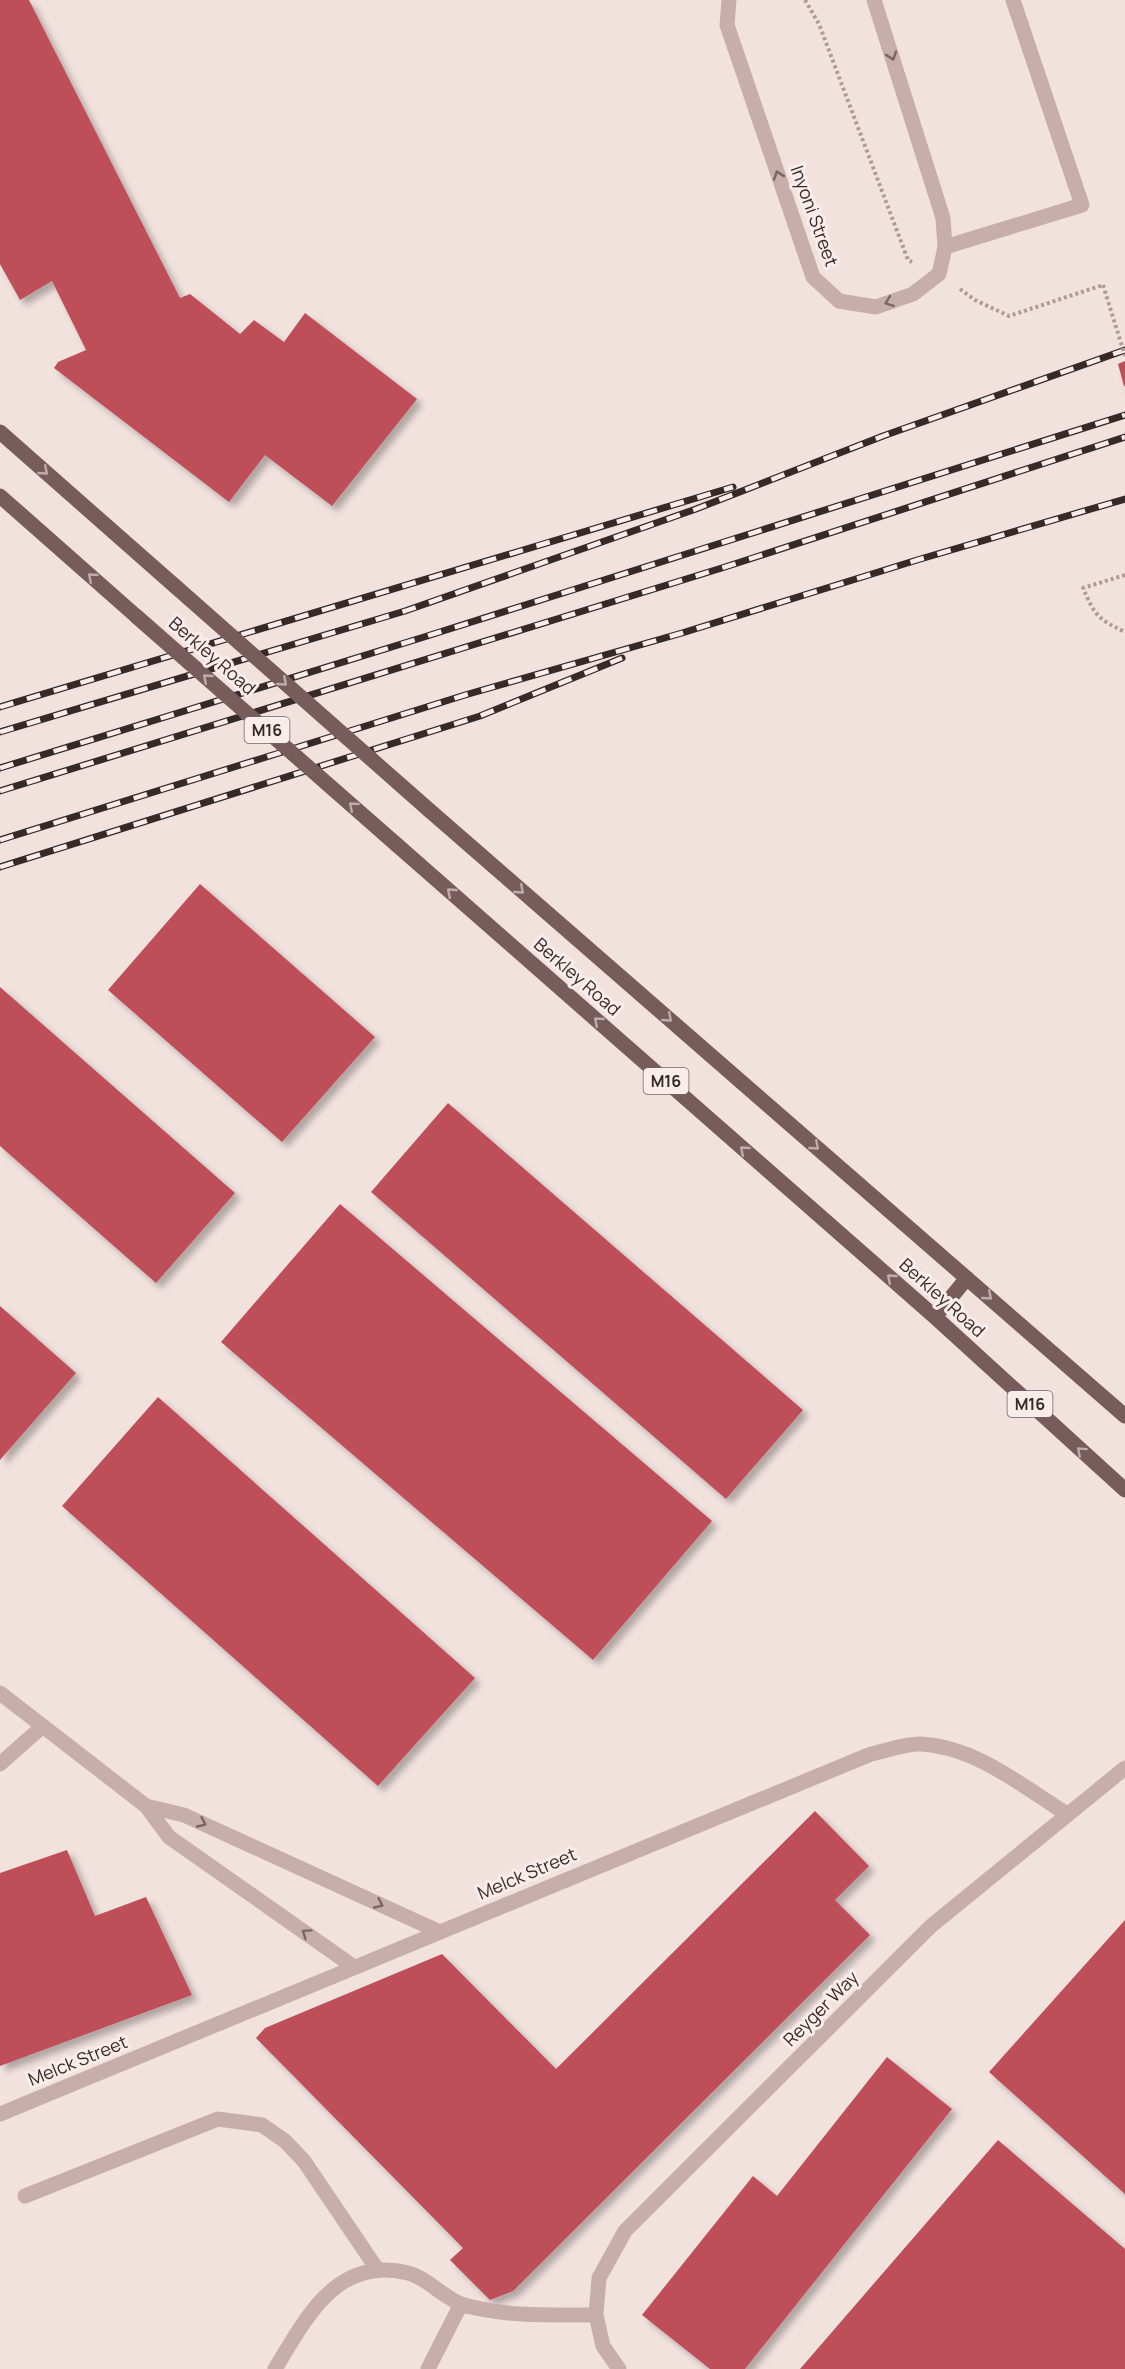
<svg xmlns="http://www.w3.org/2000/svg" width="1125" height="2369" font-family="Manrope,sans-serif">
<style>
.building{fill:#be4f59;filter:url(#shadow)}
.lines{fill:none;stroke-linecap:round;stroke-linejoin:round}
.path{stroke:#b49895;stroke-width:4;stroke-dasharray:3 3;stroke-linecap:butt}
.minor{stroke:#c8aeaa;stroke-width:15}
.major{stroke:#775c5b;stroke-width:15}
.rail-casing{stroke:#36292a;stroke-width:7}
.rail{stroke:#f9edea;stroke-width:4.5;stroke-dasharray:14;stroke-linecap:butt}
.path-bridge{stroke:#b49895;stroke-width:4;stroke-dasharray:3 3;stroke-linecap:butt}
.major-bridge{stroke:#775c5b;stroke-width:15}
.oneway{stroke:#786564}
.oneway2{stroke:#beacaa}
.labels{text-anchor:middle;stroke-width:6;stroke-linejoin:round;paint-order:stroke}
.shield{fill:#f9edea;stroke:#706464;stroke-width:1.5}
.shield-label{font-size:16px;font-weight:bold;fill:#36292a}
.street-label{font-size:18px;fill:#36292a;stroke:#f9edea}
</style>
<defs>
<filter id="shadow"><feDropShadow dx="5.5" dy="5.5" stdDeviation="3" flood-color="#0004"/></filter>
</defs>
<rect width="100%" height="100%" fill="#f1e2de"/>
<path class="building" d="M0,0H29L180,298L190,294L240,334L254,320L284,342L305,313L417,399L332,506L265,455L229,502L54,368L58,362L86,350L52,281L20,300L0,264Z
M1125,361V386H1124L1118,364Z
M200,884L375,1037L282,1142L108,990Z
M0,987L235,1193L156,1283L0,1146Z
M448,1103L803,1410L726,1499L371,1192Z
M340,1204L712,1521L593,1660L221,1342Z
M0,1306L76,1373L0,1460Z
M158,1397L475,1678L378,1786L62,1506Z
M815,1811L869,1866L835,1900L870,1935L513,2291L490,2300L450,2260L463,2248L256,2038L265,2028L442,1954L556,2069Z
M67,1850L95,1916L146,1897L192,1995L0,2066V1873Z
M1125,1920V2194L989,2072Z
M887,2057L952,2109L745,2369H710L642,2315L753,2176L777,2196Z
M998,2140L1125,2249V2369H800Z"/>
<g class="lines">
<path class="path" d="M805,0L819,24L908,260L912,262
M960,289L975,300L1009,316L1103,285
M1125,575L1083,588C1095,616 1098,619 1125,632"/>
<path class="minor" d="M729,0L727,25L813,277L839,301L876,307L913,294L939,274L945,247L943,218L874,0
M945,247L1082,205L1013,0
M0,1693L146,1806L169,1837L354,1967
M0,1764L43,1726
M146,1806L184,1815L440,1932
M0,2114L871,1754C886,1751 906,1743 921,1744C976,1747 1022,1786 1067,1814
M25,2196L218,2119L262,2125L285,2141L304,2161L377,2269
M275,2369C306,2318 337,2255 408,2273C428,2278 444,2299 464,2305C507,2317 552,2315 596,2315
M428,2369L461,2304
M619,2369L603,2346L596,2315L599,2278L625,2231L931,1926L1125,1768"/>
<path class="major" d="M0,432L176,587
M0,496L136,616
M429,810L1125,1416
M397,845L935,1317L1125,1490
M935,1317L967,1278"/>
<g class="rail-casing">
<path id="rail" d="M0,707L733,487
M0,732L405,611L696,509L883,436L1125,350
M0,768L424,637L1125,415
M0,791L725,567L1125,437
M0,840L465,695L682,633L917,560L1125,499
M0,867L480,716L622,658"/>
</g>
<use href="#rail" class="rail"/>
<path class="path-bridge" d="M1103,285L1125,356"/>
<path class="major-bridge" d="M176,587L429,810
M136,616L397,845"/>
</g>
<defs><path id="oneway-chevron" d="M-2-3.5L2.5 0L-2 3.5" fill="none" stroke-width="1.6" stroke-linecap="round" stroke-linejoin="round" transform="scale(1.5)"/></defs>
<g class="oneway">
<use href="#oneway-chevron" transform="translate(892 56) rotate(72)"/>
<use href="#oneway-chevron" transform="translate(778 175) rotate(-109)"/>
<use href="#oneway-chevron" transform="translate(889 302) rotate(160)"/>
<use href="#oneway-chevron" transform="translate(202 1823) rotate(25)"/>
<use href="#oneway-chevron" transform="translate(379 1904) rotate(25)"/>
<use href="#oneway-chevron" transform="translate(306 1933) rotate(-145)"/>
</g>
<g class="oneway2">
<use href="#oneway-chevron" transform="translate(44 471) rotate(41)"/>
<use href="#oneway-chevron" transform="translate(92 577) rotate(-139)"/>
<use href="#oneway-chevron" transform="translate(207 678) rotate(-139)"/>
<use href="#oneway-chevron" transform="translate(283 682) rotate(41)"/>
<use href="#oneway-chevron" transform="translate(353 806) rotate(-139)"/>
<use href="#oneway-chevron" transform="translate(520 890) rotate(41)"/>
<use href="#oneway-chevron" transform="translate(451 892) rotate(-139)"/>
<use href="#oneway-chevron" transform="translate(668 1018) rotate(41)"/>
<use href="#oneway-chevron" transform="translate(598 1021) rotate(-139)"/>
<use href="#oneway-chevron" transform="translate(815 1146) rotate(41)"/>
<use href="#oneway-chevron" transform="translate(744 1150) rotate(-139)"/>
<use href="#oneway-chevron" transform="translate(891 1278) rotate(-139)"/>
<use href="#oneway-chevron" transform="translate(988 1296) rotate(41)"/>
<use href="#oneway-chevron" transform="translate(1081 1451) rotate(-138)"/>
</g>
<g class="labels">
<g class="shield">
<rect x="244.5" y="717" width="45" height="26" rx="4.5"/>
<rect x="643.5" y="1068" width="45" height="26" rx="4.5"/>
<rect x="1007.5" y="1391" width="45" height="26" rx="4.5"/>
</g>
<g class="shield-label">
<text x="267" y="736">M16</text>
<text x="666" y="1087">M16</text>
<text x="1030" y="1410">M16</text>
</g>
<g class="street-label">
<text transform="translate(814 216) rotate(70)" y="6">Inyoni Street</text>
<text transform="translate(212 656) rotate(41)" y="6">Berkley Road</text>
<text transform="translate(577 977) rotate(41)" y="6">Berkley Road</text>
<text transform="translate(942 1298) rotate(42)" y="6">Berkley Road</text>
<text transform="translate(527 1874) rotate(-23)" y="6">Melck Street</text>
<text transform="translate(821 2009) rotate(-45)" y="6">Reyger Way</text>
<text transform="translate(78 2061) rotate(-22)" y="6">Melck Street</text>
</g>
</g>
</svg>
